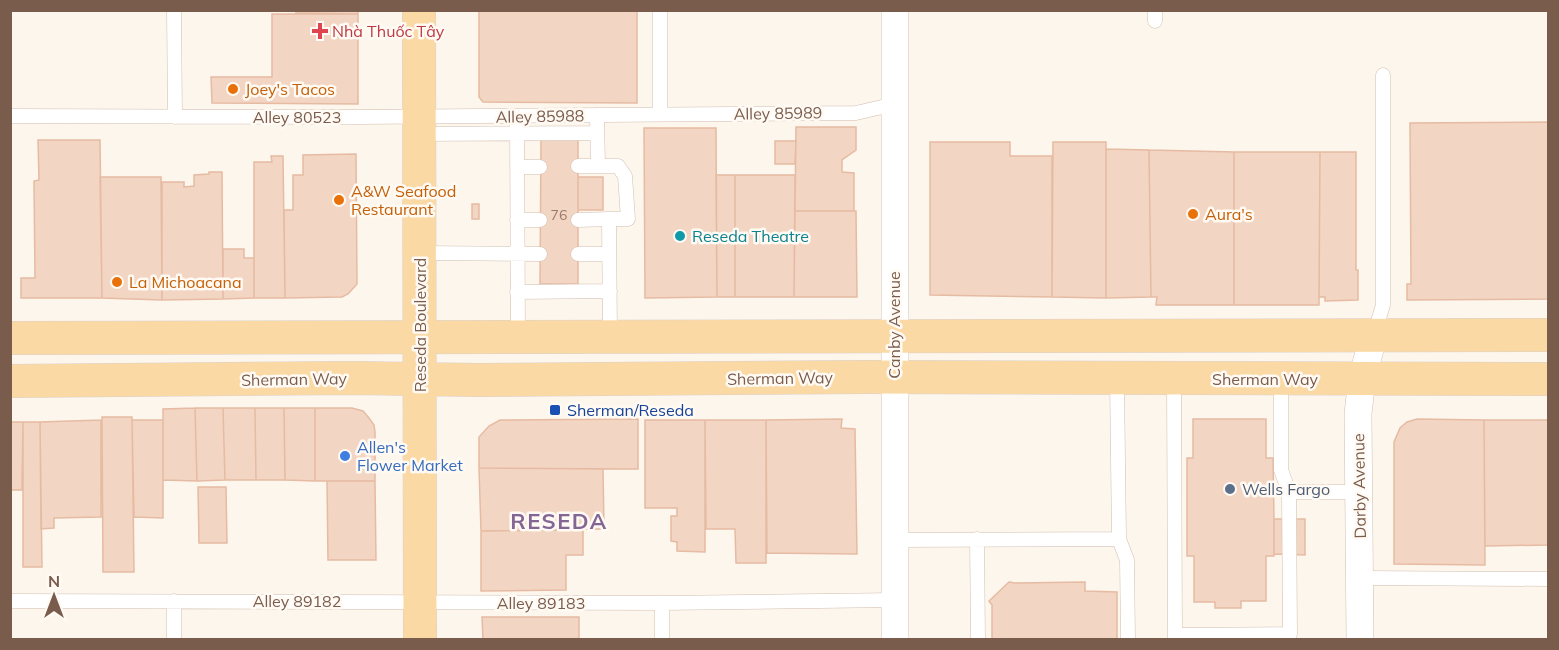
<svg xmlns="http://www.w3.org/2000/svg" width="1559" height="650" font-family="Mulish,sans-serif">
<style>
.building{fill:#f3d5c3;stroke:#e6bba3;stroke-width:1.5}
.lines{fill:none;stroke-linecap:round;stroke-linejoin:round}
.service-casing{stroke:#d1beb0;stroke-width:15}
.minor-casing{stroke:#d1beb0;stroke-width:28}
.primary-casing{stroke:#dad1cd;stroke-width:34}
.service{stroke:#fff;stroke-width:14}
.minor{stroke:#fff;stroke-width:27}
.primary{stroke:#fbd9a5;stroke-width:33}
.health-dot{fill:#e0444e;stroke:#fffaf3;stroke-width:2}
.food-dot{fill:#e8710a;stroke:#fffaf3;stroke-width:2}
.culture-dot{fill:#0f9aa8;stroke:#fffaf3;stroke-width:2}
.transit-dot{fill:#1a4fb4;stroke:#fffaf3;stroke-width:2}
.shop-dot{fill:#3f7fe0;stroke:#fffaf3;stroke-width:2}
.service-dot{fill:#5c6f8a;stroke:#fffaf3;stroke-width:2}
.labels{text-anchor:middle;stroke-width:5;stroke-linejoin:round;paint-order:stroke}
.number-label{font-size:14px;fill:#987a6a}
.health-label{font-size:16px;fill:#be3a42;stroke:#fffaf3;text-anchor:start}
.food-label{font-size:16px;fill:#c56008;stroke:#fffaf3;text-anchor:start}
.street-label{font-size:16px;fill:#7a5c4d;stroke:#fffaf3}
.culture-label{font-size:16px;fill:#0d838f;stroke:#fffaf3;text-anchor:start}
.transit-label{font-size:16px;fill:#164399;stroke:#fffaf3;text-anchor:start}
.shop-label{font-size:16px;fill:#366cbe;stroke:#fffaf3;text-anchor:start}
.service-label{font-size:16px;fill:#4e5e75;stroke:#fffaf3;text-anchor:start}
.district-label{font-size:22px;font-weight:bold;letter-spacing:1.5px;fill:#846695;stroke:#fffaf3}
</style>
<rect width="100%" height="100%" fill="#fdf6ec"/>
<path class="building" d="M296,10H358V14L296,13Z
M479,10H637V103L483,102L479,97Z
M272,14H358V104L212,103L211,77H272Z
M1548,122V299L1407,300V284H1411L1410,123Z
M796,127H856V150L842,160V172L854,173V211H795Z
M644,128H716L717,297L645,298Z
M541,138H578V284H540Z
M38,140H100L102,298H21V278H35L34,181L39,180Z
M775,141H796L795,164H775Z
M930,142H1010V156H1052V297L930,295Z
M1053,142H1106V298L1052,297Z
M1106,149L1149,150L1151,297L1106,298Z
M1149,150L1234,152V305H1156L1157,297H1151Z
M1234,152H1320L1319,305H1234Z
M1320,152H1356V270H1358V300L1325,301V297H1319Z
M356,154L357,284L348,294L342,297L285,298L284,210H293V175H303V155Z
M271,156H283L285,298H254V162H272Z
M209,172H222L223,299L162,300V182H184V187L194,186V175L209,174Z
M716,175H735V297H717Z
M735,175H795L794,297H735Z
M100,177H161L162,300L102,298Z
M578,177H603V210H578Z
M472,204H479V219H472Z
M795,211H856L857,297H794Z
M223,249H244V258H254V298L223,299Z
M195,408L197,481L163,480V409Z
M195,408H223L225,480L197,481Z
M223,408H255L256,480H225Z
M255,408H284L285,480H256Z
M284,408H315V481L285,480Z
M315,408H352L363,411L369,418L374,425L375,432V481H315Z
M102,417H132L134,572H103Z
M638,419V469L479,468V437L489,426L500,420Z
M842,419L841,428L855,429L857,554L767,553L766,420Z
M1193,419H1266V458H1273L1274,519V556H1266V601H1241V608H1215V602H1194V556H1187V458H1193Z
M1417,419L1484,420L1485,565L1394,564V442L1400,428L1407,422Z
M101,420V517L54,518V528L41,529L40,422Z
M132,420H163V518L134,517Z
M645,420H705V552L677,551V542L671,541V516H677V508H645Z
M705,420H766V563H736L735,529H706Z
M1484,420H1548V545L1485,546Z
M10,422H23L22,490H10Z
M23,422H40L42,567H23Z
M479,468L603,469L604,529L481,531Z
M327,481H375L376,560H328Z
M198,487H226L227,543H199Z
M1274,519H1305V555L1274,554Z
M583,530V555H566V590L481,591V531Z
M1009,582L1015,583L1085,582V591L1117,592V640H992V605L989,601Z
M482,617H579V640H483Z"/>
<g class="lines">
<g class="service-casing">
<path id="service" d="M174,10L175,117
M660,10V114
M1155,10V21
M597,115L598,166H618L625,176L628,219H609L610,336
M10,116L362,117L856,113L895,104
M517,116L518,336
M419,134L597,133
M578,166H598
M517,167H540
M517,220H540
M578,220L609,219
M420,253L540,254
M578,254H609
M517,292L610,291
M1374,335L1383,305V75
M1174,379L1175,640
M1289,492H1359
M977,539L978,640
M1119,539L1127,560L1128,640
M896,540L1119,539L1117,379
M1360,578L1548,579
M10,601L662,603L895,600
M174,601V640
M662,603V640
M1175,635L1290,634L1289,492L1281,470V379"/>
</g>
<g class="minor-casing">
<path id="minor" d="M895,10V640
M1360,640L1358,414L1362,378L1374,335"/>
</g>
<g class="primary-casing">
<path id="primary" d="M419,10L420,640
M10,338L1548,335
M10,381L354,378L478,380L865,377L1548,379"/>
</g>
<use href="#service" class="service"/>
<use href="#minor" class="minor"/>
<use href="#primary" class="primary"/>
</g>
<path class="health-dot" d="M317 22h6v6h6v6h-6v6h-6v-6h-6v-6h6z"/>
<g class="food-dot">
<circle cx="233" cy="89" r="6"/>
<circle cx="339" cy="200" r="6"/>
<circle cx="1193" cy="214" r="6"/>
<circle cx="117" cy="282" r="6"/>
</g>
<circle class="culture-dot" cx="680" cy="236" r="6"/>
<rect class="transit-dot" x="549" y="404" width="12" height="12" rx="3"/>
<circle class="shop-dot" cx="345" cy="456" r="6"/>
<circle class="service-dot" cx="1230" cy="489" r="6"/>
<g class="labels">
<g class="number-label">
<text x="559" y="220">76</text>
</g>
<g class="health-label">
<text x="332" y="37">Nhà Thuốc Tây</text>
</g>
<g class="food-label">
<text x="245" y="95">Joey's Tacos</text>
<text x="351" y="197">A&amp;W Seafood<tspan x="351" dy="18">Restaurant</tspan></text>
<text x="1205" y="220">Aura's</text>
<text x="129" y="288">La Michoacana</text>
</g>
<g class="street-label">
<text transform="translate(778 113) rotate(-1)" y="6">Alley 85989</text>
<text transform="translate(540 116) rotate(-1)" y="6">Alley 85988</text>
<text x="297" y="123">Alley 80523</text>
<text transform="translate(420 325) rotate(-90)" y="6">Reseda Boulevard</text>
<text transform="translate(894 325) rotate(-90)" y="6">Canby Avenue</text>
<text transform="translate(780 378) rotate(-1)" y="6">Sherman Way</text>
<text transform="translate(294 379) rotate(-1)" y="6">Sherman Way</text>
<text x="1265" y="385">Sherman Way</text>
<text transform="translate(1359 486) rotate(-91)" y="6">Darby Avenue</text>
<text x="297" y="607">Alley 89182</text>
<text x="541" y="609">Alley 89183</text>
</g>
<g class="culture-label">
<text x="692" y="242">Reseda Theatre</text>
</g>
<g class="transit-label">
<text x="567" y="416">Sherman/Reseda</text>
</g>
<g class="shop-label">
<text x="357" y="453">Allen's<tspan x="357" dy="18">Flower Market</tspan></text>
</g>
<g class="service-label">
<text x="1242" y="495">Wells Fargo</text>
</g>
<g class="district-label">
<text x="559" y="529">RESEDA</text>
</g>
</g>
<rect width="1559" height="650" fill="none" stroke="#7a5c4d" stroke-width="24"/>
<g transform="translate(54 596)" stroke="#fffaf3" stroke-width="4.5" paint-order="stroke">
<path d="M0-4.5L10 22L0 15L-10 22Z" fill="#7a5c4d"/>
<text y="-9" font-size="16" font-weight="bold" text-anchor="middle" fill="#7a5c4d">N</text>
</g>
</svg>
